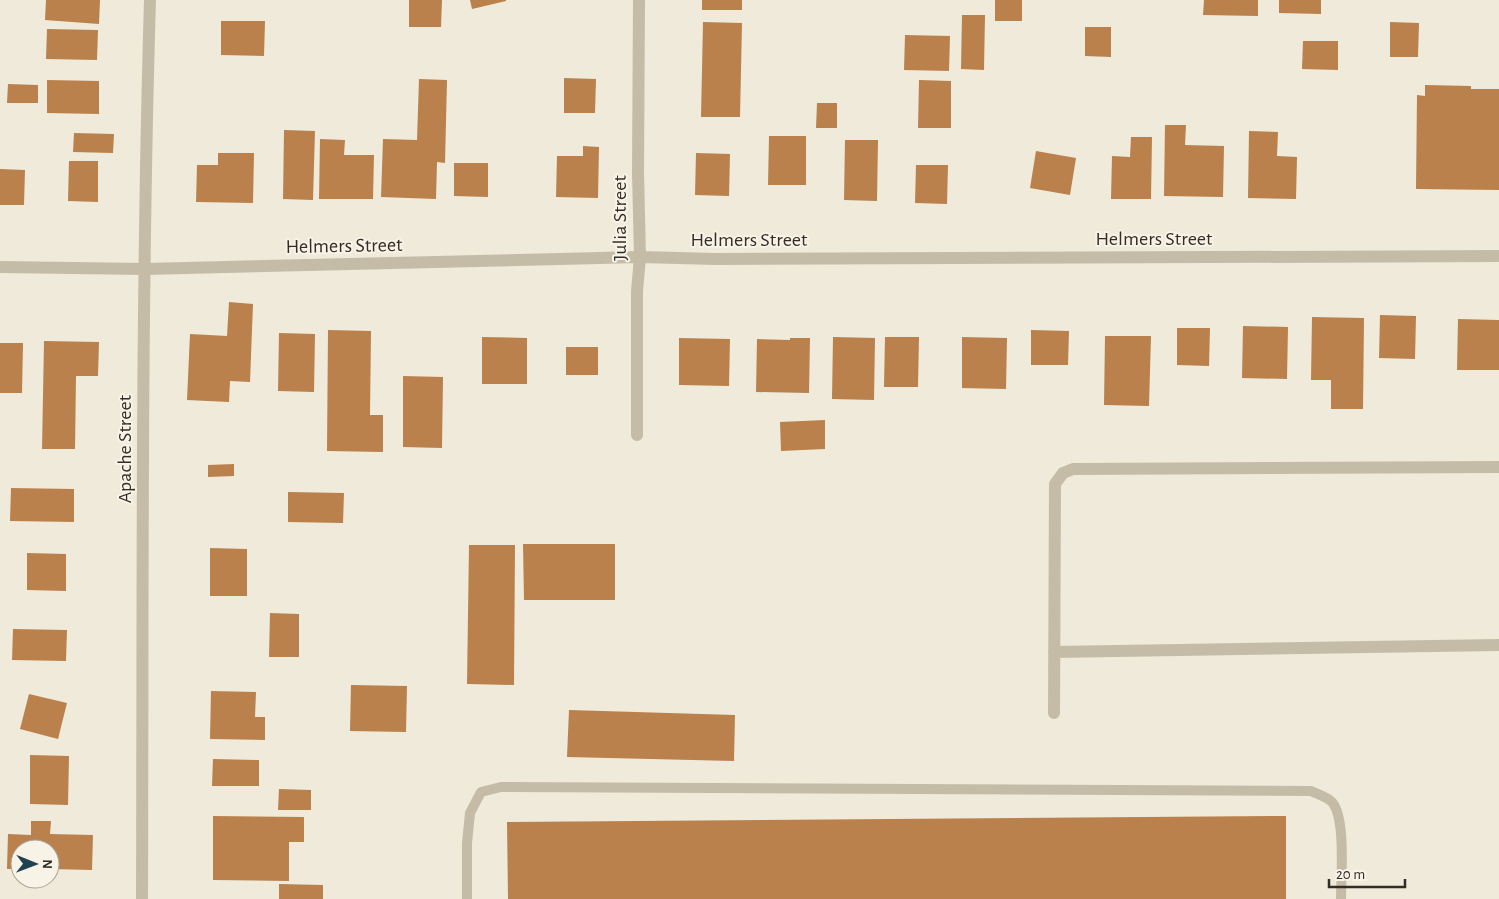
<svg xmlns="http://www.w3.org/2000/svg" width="1499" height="899" font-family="'Alegreya Sans',sans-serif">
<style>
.building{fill:#ba814c}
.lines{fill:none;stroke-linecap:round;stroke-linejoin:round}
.service{stroke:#c5bca7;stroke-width:10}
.minor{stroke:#c5bca7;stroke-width:12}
.labels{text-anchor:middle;stroke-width:4;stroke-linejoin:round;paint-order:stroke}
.street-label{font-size:20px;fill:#332d27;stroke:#f7f3e6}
</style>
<rect width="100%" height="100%" fill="#efeada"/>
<path class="building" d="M46,0H100L99,24L45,20Z
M409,0H442L441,27H409Z
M470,0H506V1L472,9Z
M702,0H742V10H702Z
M995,0H1022V21H995Z
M1204,0H1258V16L1203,15Z
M1279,0H1321V14L1279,13Z
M962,15H985L984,70L961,69Z
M221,21H265L264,56L221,55Z
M703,22L742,23L740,117H701Z
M1390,22L1419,23L1418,57H1390Z
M1085,27H1111V57L1085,56Z
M47,29L98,30L97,60L46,59Z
M905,35L950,36L949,71L904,70Z
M1303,41H1338V70L1302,69Z
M564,78L596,79L595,113H564Z
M419,79L447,80L445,163L437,162L436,199L381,197L383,139L417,140Z
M47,80L99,81V114L47,113Z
M919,80L951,81V128H918Z
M8,84L38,85V103H7Z
M1425,85L1471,86V89H1499V190L1416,189L1417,95L1425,96Z
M817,103H837V128H816Z
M1165,125H1186L1185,145L1224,146L1223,197L1164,196Z
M284,130L315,131L313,200L283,199Z
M1249,131L1278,132L1277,156L1297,157L1296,199L1248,198Z
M74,133L114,134L113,153L73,152Z
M769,136H806V185H768Z
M1131,137H1152L1151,199H1111L1112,156L1130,157Z
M320,139L345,140L344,155H374L373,199H319Z
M845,140H878L877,201L844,200Z
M583,146L599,147L598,198L556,197L557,156H583Z
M1036,151L1076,158L1070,195L1030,188Z
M218,153H254L253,203L196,202L197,165H218Z
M696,153L730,154L729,196L695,195Z
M69,161H98V202L68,201Z
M454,163H488V197L454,196Z
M916,165H948L947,204L915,203Z
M0,169L25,170L24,205H0Z
M229,302L253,304L250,382L230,381L229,402L187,400L190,334L227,336Z
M1380,315L1416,316L1415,359L1379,358Z
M1312,317L1364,318L1363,409H1331V380H1311Z
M1458,319L1499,320V370H1457Z
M1243,326L1288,327L1287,379L1242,378Z
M1177,328H1210L1209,366L1177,365Z
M328,330L371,331L370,415H383V452L327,451Z
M1031,330L1069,331L1068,365H1031Z
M279,333L315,334L314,392L278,391Z
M1105,336H1151L1149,406L1104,405Z
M482,337L527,338V384H482Z
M833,337L875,338L874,400L832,399Z
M885,337H919L918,387H884Z
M962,337L1007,338L1006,389L962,388Z
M679,338L730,339L729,386L679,385Z
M790,338H810L809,393L756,392L757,339L790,340Z
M44,341L99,342L98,376H76L75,449H42Z
M0,343H23L22,393H0Z
M566,347H598V375H566Z
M403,376L443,377L442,448L403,447Z
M825,420V449L781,451L780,422Z
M234,464V476L208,477V465Z
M11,488L74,489V522L10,521Z
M288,492L344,493L343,523L288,522Z
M523,544H615V600H524Z
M469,545H515L514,685L467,684Z
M210,548L247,549V596H210Z
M27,553L66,554V591L27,590Z
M270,613L299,614V657H269Z
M13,629L67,630L66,661L12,660Z
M351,685L407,686L406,732L350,731Z
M211,691L256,692L255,717H265V740L210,739Z
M29,694L67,703L58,739L20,729Z
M569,710L735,715L734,761L567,757Z
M30,755L69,756L68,805L30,804Z
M213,759L259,760V786H212Z
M279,789L311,790V810H278Z
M213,816L304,817V842H289V881L213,880Z
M1286,816V899H508L507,822Z
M31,821H51L50,834L93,835L92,870L50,869V849H20V869H7L8,834L31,835Z
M279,884L323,885V899H279Z"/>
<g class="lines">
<path class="service" d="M467,899V843L470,813L481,792L501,787L1311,791C1317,794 1327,797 1332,802C1346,818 1341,877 1341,899"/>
<path class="minor" d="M0,267L145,269L640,257L716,259L1499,256
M637,435V291L640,257L638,172L639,0
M1054,652L1499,645
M1054,713L1055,484L1063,473L1073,469L1499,467
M142,899C143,599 141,300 150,0"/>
</g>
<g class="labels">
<g class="street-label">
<text transform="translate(619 218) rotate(-90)" y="7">Julia Street</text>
<text x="1154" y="245">Helmers Street</text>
<text x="749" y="246">Helmers Street</text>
<text transform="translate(344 245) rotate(-1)" y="7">Helmers Street</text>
<text transform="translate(124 449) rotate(-90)" y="7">Apache Street</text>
</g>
</g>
<g transform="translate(35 864) rotate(91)"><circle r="24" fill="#f7f3e6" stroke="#a9a49a"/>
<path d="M0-4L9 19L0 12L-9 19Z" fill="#214250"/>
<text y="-8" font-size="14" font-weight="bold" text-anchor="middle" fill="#332d27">N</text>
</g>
<path d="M1329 879v8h76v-8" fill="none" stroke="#332d27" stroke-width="2.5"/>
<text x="1336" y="879" font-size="15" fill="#332d27" stroke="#f7f3e6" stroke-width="4" paint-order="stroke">20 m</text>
</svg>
